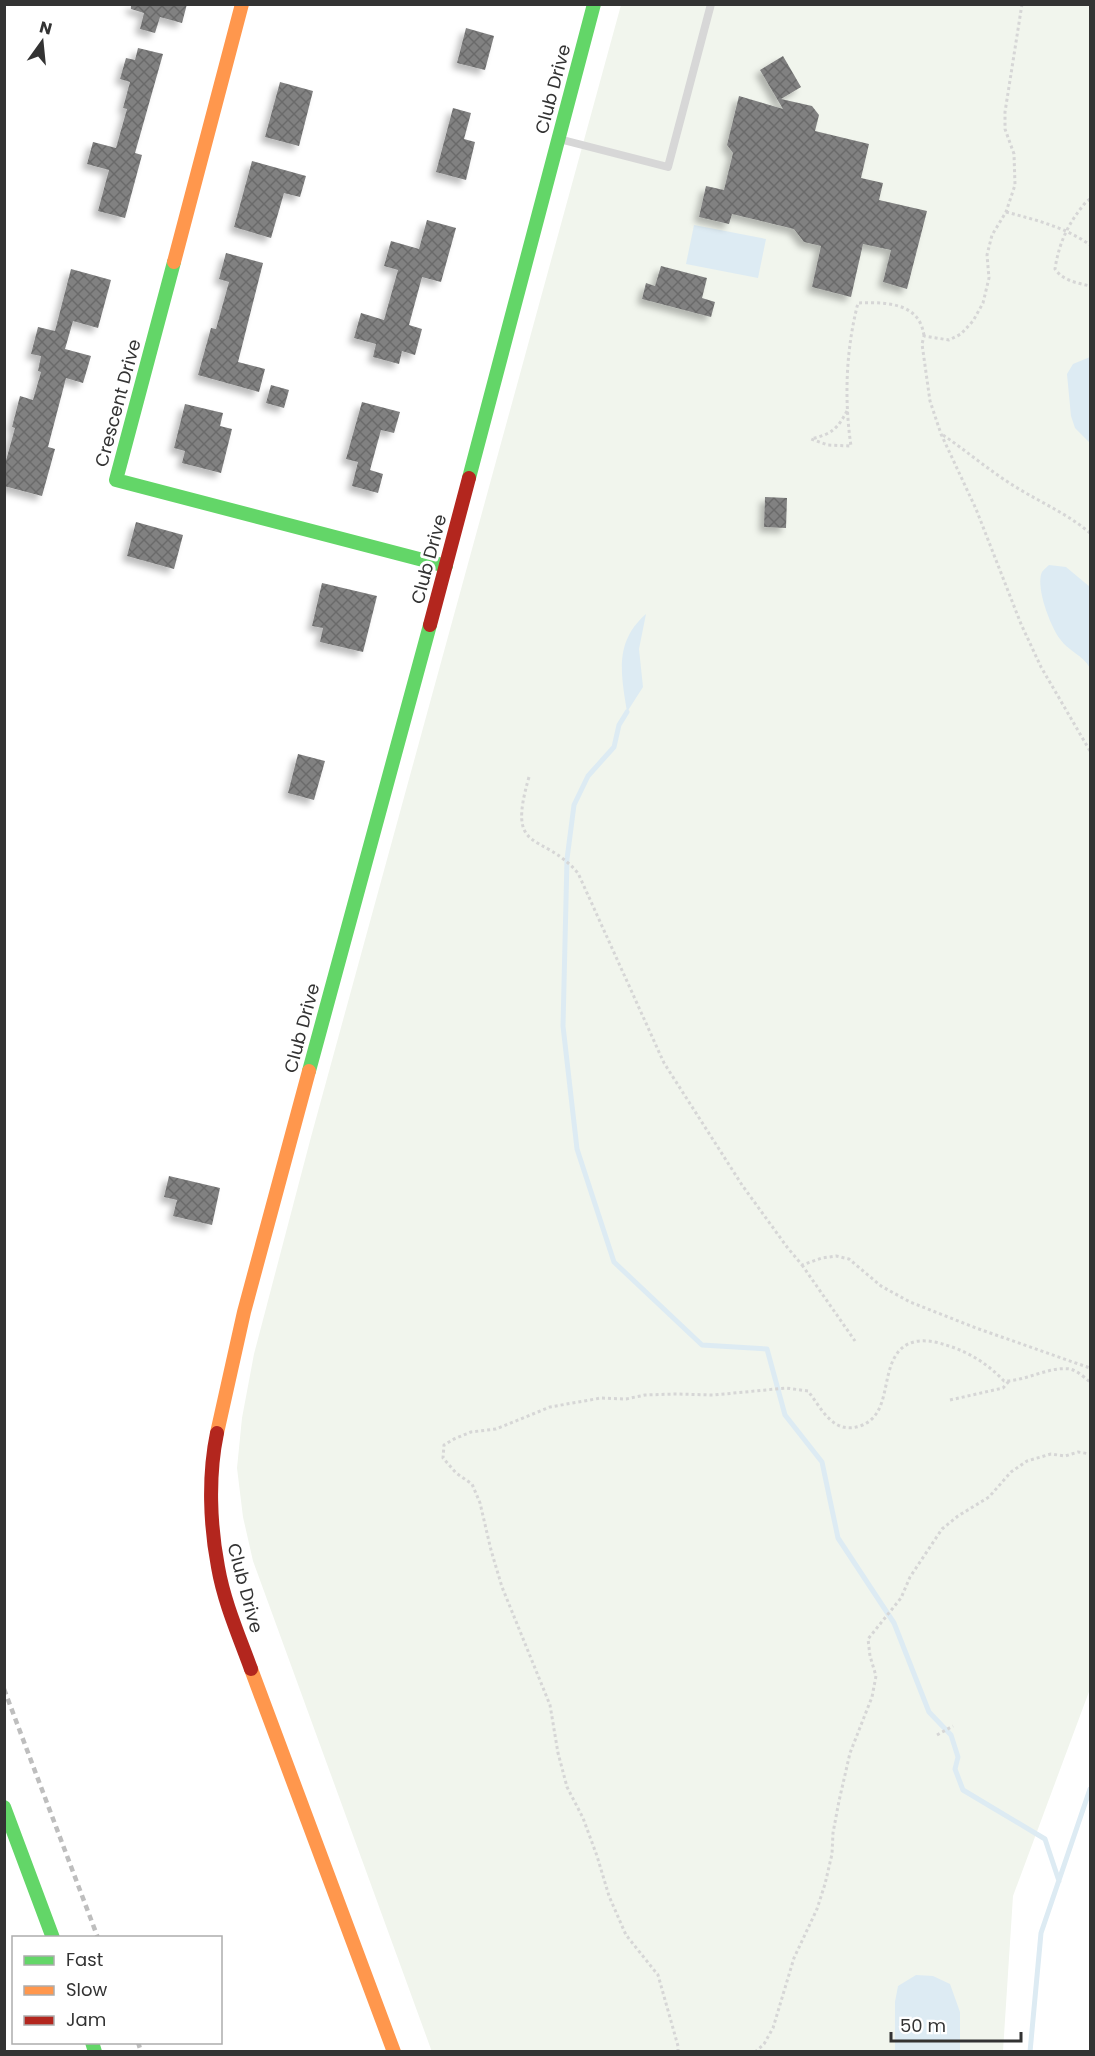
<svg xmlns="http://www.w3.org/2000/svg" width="1095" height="2056" font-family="Poppins,sans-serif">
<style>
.grass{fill:#f1f5ed}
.water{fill:#ddebf3}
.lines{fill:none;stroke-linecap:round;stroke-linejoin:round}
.stream{stroke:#ddebf3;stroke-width:5}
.building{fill:url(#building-cross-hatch);filter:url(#shadow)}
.path{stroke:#d6d6d6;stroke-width:3;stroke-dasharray:3 3;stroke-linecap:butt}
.lane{stroke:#d7d7d7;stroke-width:8}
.fast{stroke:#63d668;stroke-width:14}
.slow{stroke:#ff974d;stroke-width:14}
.jam{stroke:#b3261e;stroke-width:14}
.rail{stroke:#bebebe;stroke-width:4.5;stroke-dasharray:6 4.5;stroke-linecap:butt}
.labels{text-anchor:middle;stroke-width:6;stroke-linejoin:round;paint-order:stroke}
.street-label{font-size:18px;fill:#333;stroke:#fff}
</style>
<defs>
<pattern id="building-cross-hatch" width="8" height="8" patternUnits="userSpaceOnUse" patternTransform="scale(1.5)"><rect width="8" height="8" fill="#818181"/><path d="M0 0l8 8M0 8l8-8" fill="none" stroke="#6a6a6a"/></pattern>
<filter id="shadow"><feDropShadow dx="-5" dy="5" stdDeviation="3" flood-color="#0004"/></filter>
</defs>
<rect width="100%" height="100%" fill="#fff"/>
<path class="grass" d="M621,5H1090V1689L1013,1896L1003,2051L432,2052L253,1561L243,1517L237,1468L242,1418L254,1354L311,1137Z"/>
<path class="water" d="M694,225L766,239L758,278L686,264Z
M1090,357V443L1075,428L1071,416L1067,374L1073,364Z
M1049,565L1066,567L1090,587V668C1083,655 1068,651 1060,639C1051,627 1035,587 1042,572C1044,569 1047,567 1049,565Z
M646,614L639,649L643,687L627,712C621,674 614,642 646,614Z
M916,1975L933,1976L950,1984L960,2012V2051H895V2002L898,1986Z"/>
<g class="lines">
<path class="stream" d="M627,712L619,725L614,747L588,776L574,805L567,859L563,1026L577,1149L614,1262L702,1345L767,1349L785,1415L822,1462L838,1538L894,1623L929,1712L951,1735L958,1757L955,1769L963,1790L1045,1839L1059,1881
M1030,2052L1041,1933L1090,1789"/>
</g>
<path class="building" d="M131,4H187L182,23L160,17L155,33L140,29L144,13L131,9Z
M466,28L494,36L485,70L457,63Z
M138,48L163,54L135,153L142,155L125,218L98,211L109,170L87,164L93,142L116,148L127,109L123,108L130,82L120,79L126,58L135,60Z
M783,56L801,87L781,99L812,106L819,115L815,131L869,144L861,178L883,183L879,200L927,211L907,289L883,282L891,250L863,244L851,297L812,287L821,246L804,242L794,229L732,214L729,224L699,217L706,186L724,190L733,153L727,145L739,96L783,109L760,70Z
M280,82L313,91L299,146L265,137Z
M453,108L471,113L464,139L475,142L466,180L436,172Z
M252,161L306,176L300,197L284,193L271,238L234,227Z
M427,220L456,228L441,282L422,277L409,325L422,329L415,355L402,351L399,364L373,357L376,344L354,338L361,313L384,320L398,270L384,266L391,241L419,249Z
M226,253L263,263L238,362L265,369L259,392L198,375L211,328L216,329L229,282L219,279Z
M661,266L707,278L702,298L715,302L711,317L642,299L646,283L655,286Z
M71,269L111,280L98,328L73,321L65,349L91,356L83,383L66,378L48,447L55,449L42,496L4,486V468L15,428L12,427L20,396L33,400L41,372L38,371L41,356L31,354L38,327L55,331Z
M271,385L289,390L284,408L266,403Z
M362,402L400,412L394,433L381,430L370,470L383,474L378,493L352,486L358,462L346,459Z
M185,404L223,413L220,426L232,429L221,473L182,463L185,451L174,448Z
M765,497L787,498L786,528L764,527Z
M136,522L183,535L174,569L127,556Z
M322,583L377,596L363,652L320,642L323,628L312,626Z
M298,754L325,761L314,800L288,793Z
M169,1176L220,1188L212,1225L173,1216L177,1200L164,1197Z"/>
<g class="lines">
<path class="path" d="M1022,4L1005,112V129L1014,154L1015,185L1006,212L992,235L987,255L989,278L983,303L973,321L961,334L949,340L924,336L922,344L930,401L941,434L976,509L1021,624L1041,667L1090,751
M1090,199L1086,202C1069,222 1059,242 1055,269C1063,281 1078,283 1090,286
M1006,212C1036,220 1065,227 1090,245
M847,411C837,430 831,434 811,439L828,445L851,446C844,399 846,349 858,303C885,302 920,302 924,336
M943,435C968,452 992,473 1019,489C1044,504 1069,515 1090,533
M529,777C506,856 541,830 578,873L664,1063L742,1185L787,1247L802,1265L822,1258L836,1256L849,1259L881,1286L910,1302L976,1328L1090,1368
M802,1265L855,1341
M950,1400L1003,1388L1009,1381
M937,1735L953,1726
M678,2052V2046L658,1975L626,1935L609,1896L597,1856L583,1818L567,1787L558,1753L550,1705L502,1587L491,1550L480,1503L472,1484L456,1473L443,1458L444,1445L454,1439L471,1432L496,1429L550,1407L601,1398L626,1399L645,1395L676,1394L714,1395L786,1388L808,1391C822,1409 833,1435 860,1426C892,1415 880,1373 899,1351C911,1337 931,1340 946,1345C969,1352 988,1364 1004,1381C1027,1381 1049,1366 1070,1369C1078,1371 1085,1378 1090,1382
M755,2052L764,2044L773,2028L794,1958L817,1909L825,1884L832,1854L833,1833L839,1801L850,1753L872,1697L876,1676L870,1656L868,1639L901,1598L910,1577L942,1529L958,1516L989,1497L1011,1472L1027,1461L1051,1454L1065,1456L1078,1452L1090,1454"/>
<path class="lane" d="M559,139L668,167L711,4"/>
<path class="fast" d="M174,262L116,480L446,566
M469,478L594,4
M309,1071L430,625
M4,1807L53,1938
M92,2042L95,2052"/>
<path class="slow" d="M174,262L242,4
M217,1433L244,1312L309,1071
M251,1669L394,2052"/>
<path class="jam" d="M430,625L469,478
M217,1433C208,1476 210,1525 218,1567C224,1602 239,1636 251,1669"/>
<path class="rail" d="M4,1689L98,1938
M138,2042L141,2052"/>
</g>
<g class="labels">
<g class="street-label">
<text transform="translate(553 89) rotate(-75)" y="6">Club Drive</text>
<text transform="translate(118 403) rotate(-75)" y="6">Crescent Drive</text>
<text transform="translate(429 559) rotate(-75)" y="6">Club Drive</text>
<text transform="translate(302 1028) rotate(-75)" y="6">Club Drive</text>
<text transform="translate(245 1588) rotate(75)" y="6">Club Drive</text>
</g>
</g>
<rect width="1095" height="2056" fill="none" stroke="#333333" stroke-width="12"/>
<rect x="12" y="1936" width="210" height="108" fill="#ffffff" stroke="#adadad" stroke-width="1.5"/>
<rect x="24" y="1956" width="30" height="9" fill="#63d668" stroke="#adadad" stroke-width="1.5"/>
<text x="66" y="1966" font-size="18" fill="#333333">Fast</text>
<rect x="24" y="1986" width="30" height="9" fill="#ff974d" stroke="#adadad" stroke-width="1.5"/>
<text x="66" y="1996" font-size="18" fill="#333333">Slow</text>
<rect x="24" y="2016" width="30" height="9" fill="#b3261e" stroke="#adadad" stroke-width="1.5"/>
<text x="66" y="2026" font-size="18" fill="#333333">Jam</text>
<g transform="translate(42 42) rotate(15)" stroke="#ffffff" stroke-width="4.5" paint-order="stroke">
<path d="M0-4.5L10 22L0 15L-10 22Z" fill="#333333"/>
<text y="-9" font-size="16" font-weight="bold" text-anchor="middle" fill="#333333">N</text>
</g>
<path d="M891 2032v9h130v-9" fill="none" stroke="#333333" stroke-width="3"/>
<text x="900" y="2032" font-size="18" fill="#333333" stroke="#ffffff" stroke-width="4.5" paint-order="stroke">50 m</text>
</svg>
